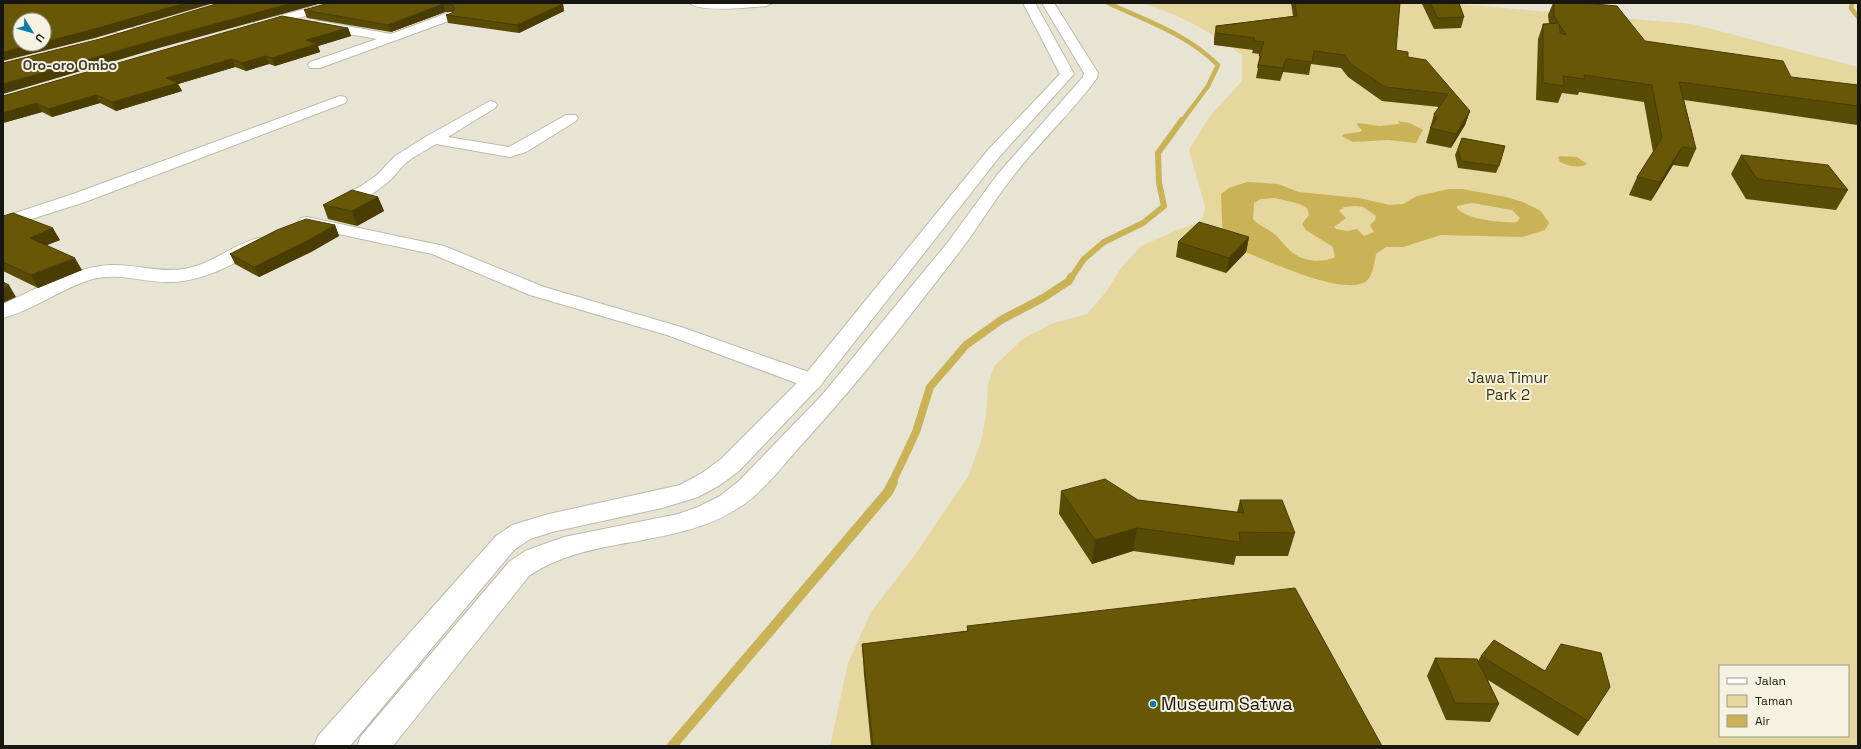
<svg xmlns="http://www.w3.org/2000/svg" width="1861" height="749" font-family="'Space Grotesk',sans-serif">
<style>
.green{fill:#e6d79f;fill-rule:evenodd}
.water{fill:#cab357;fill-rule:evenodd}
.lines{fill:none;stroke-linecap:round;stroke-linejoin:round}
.stream-far3{stroke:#cab357;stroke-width:4.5}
.stream-far2{stroke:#cab357;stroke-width:6}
.stream-far1{stroke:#cab357;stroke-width:8}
.stream{stroke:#cab357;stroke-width:10}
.minor-casing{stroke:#bebaab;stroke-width:2}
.tertiary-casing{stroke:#bebaab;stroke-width:2}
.minor{fill:#fff;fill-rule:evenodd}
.tertiary{fill:#fff;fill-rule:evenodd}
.wall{fill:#594b05}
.shaded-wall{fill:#493d04}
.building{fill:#685706;stroke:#493d04;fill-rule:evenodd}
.poi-dot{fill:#0b7ca5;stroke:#f6f2e1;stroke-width:1.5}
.labels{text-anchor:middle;stroke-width:4;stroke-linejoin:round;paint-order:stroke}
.far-quarter-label{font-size:14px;font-weight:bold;fill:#3f3c2e;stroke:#f6f2e1}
.park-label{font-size:15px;fill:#3b3209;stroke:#f6f2e1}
.near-poi-label{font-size:18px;fill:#181611;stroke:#f6f2e1;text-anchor:start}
</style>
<rect width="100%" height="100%" fill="#e8e4d4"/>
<path class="green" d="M1142,3H1446L1692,24L1858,67V746H830L848,663L871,612L912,559L969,475L982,438L986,415L988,385L994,366L1023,339L1053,323L1087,314L1106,292L1121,268L1141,246L1177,230L1199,222L1203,216L1205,207L1189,150L1209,117L1242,81V55C1211,32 1179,14 1142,3ZM1720,666H1848V736H1720Z"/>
<path class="water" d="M1398,121L1410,123L1423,130L1416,143L1388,140L1353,142L1342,136L1344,134L1360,132L1362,130L1357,125L1358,123L1380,126L1398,124L1400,123Z
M1561,156L1577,157L1587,164C1579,169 1568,166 1560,162L1558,157Z
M1247,182L1278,184L1299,192L1359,198L1390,205L1403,204L1417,196L1449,189H1462L1506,197L1523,202L1541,211L1549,223L1545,230L1522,237L1441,235L1403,247H1386L1376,254C1374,264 1373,279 1363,283C1334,295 1254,254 1223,243L1221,194L1229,188ZM1275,198L1300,204L1307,208L1309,215L1302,224L1306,230L1333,247L1335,257C1322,263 1305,262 1293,253C1286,248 1281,239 1273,233C1267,228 1259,226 1253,219L1254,203L1261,199ZM1472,203L1512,210L1520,218L1517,222C1502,223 1467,220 1457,208V206ZM1356,206L1363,207L1376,216L1375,220L1370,225L1374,232L1364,236L1357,229L1348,231L1336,229L1334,227L1346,218L1339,211L1344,207Z"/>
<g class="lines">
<path class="stream-far3" d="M1108,3C1147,21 1187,34 1218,65L1208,86L1182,121
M1852,3L1851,8L1858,17"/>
<path class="stream-far2" d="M1071,278L1084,259L1104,242L1143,223L1164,206L1159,183L1158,153L1182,120"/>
<path class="stream-far1" d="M892,483L916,432L930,387L966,345L1001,320L1043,298L1069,281L1071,277"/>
<path class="stream" d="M672,746L888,492L893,482"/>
<g class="minor-casing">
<path id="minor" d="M328,3H347L345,5L259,29L253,25L255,22Z
M690,3H772L766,6C753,7 698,13 690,3Z
M450,12L454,13L456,16L454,19L320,68H310L308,65L310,62L377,39L315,28L313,25L315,22L319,21L391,34Z
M104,21L136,29L138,32L132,36L100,28L98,25Z
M340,96L345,97L347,100L345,103L85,202L3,228V217L73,194Z
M490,101L495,102L497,105L495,108L448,137L509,147L566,115H576L578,118L576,121L526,152L510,157L436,144C427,150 416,155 407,162C400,168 395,176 388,182C376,192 344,215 329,211L326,207L329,203L361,186L377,175L395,156L427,136Z
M307,217L444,246L544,287L681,327L820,376L823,381L820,386L812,388L804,386L667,335L530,295L432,254L301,226L298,222L301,218Z
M259,238L265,239L268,243L265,247C236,262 206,281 172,282C145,283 119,272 93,279C61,288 34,310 3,318V304C37,289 72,267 111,265C135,264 159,273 184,269C211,265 233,244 259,238Z"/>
</g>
<g class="tertiary-casing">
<path id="tertiary" d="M1023,3H1035L1074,74L1000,156L820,386L739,471L720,485L698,497L662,508L552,532L530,539L514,550L350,746H314L318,736L496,536L512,525L549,514L680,485L702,473L721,459L804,376L988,150L1060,74Z
M1042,3H1054L1098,73L1097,78C1070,115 1035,146 1008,183C991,205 977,229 960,251C910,316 859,382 803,443C783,465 763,493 737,509C673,549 588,535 529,576L393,746H357L361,736L509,562L525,551L564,537L678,514L698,507L720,496L739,481L823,394L948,242L997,175L1083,77L1084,73Z"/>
</g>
<use href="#minor" class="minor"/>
<use href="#tertiary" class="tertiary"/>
</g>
<path class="wall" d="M329,3L563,4L564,11L519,33L448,23L446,15L452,13L453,12H445L391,32L307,18L304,10Z
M1291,3H1400L1396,50L1408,57L1470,111L1465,125L1451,148L1426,143L1434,114L1439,107L1382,101L1348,77L1341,68L1311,64L1309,75L1283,72L1280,81L1256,78L1258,68H1257L1260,54L1252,53L1253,50L1214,45V38L1216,26L1293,16Z
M1422,3H1459L1464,17L1461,28L1434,29L1422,4Z
M1553,3H1583L1645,41L1791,77L1858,85V126L1857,125L1684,100L1696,149L1688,167L1673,165L1651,201L1629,195L1637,177L1653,152L1644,102L1579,92L1578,95L1562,93L1558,103L1536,100L1538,39L1543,24H1549L1548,15Z
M348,28L351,36L318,46L320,52L275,66L269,64L246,71L235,67L178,84L182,91L116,111L100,103L52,117L42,112L3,123V96Z
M1462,138L1499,166L1496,173L1458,168L1455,155Z
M1741,155L1848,190L1836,210L1746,199L1731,174Z
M378,197L384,211L357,226L328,219L323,205Z
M3,216L60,240L47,245L82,270L38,288L3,271Z
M335,225L339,236L311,252L259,277L235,264L230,254Z
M1249,237L1246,252L1226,273L1176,257L1178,242Z
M1061,491L1138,500L1237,512L1240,500L1295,533L1288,556H1236L1234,565L1133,551L1092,564L1059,514Z
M967,626L1382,746H871L864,675L862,644L967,631Z
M1481,656L1545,671L1610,687L1578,736L1488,680L1499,704L1490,722L1446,720L1427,676L1435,658L1478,661Z"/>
<path class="shaded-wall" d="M185,3H214L95,38L3,61V52L35,44H44V42Z
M292,3H322L159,48L3,94V84L155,40Z
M443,4L445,12L391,32L388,25Z
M563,4L564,11L519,33L517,25Z
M348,28L351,36L318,46L320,52L275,66L272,58L306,40Z
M266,56L269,64L246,71L242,63Z
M232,59L235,67L178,84L182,91L116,111L112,102L166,78Z
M1286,59L1283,72L1280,81L1283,68Z
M96,95L100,103L52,117L48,109Z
M37,103L42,112L3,123V113Z
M1470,111L1465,125L1451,148L1456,134Z
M1682,147L1673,165L1651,201L1660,182Z
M378,197L384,211L357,226L352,211Z
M335,225L339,236L311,252L259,277L254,267Z
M53,228L60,240L37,249L30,238Z
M1249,237L1246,252L1226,273L1229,258Z
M75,258L82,270L38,288L31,275Z
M9,285L16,297L3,303V288Z
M1137,528L1133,551L1092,564L1095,540Z"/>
<path class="building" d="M3,3H185L91,30L44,42V20H20V44H35L3,52Z
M219,3H292L155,40L3,84V63L100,39Z
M329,3H559L563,4L517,25L446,15L452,13L455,9L452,4H443L388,25L304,10Z
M1295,3H1400L1396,50L1408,52V57L1426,60L1470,111L1456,134L1430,128L1437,119L1434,114L1448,94L1385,87L1351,64L1344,55L1314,51L1312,62L1286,59L1283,68L1258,65L1261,56H1259L1264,42L1254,41L1255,38L1216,33V26L1297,16Z
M1430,3H1459L1464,17L1438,18Z
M1554,3H1583L1617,6L1645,41L1783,61L1791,77L1858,85V106L1679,82L1696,149L1682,147L1660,182L1637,177L1662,138L1652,85L1584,75L1585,79L1563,76L1564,86L1543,83V24L1559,23L1554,16ZM1559,24L1566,35L1560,33Z
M282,16L348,28L306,40L317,44L272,58L266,56L242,63L232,59L166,78L178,83L112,102L96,95L48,109L37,103L3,113V96Z
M1462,138L1505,146L1499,166L1461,161L1458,149Z
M1741,155L1828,165L1848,190L1757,179Z
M352,190L378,197L352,211L323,205Z
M13,213L53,228L30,238L75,258L31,275L3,262V216Z
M306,219L335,225L307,241L254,267L230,254L277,230Z
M1199,222L1249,237L1229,258L1178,242Z
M3,282L9,285L3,288Z
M1105,479L1138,500L1244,513L1240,500H1282L1295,533L1239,532L1240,542L1137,528L1095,540L1061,491Z
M1295,588L1382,746H873L862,644L968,631L967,626Z
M1494,640L1545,671L1561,644L1601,653L1610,687L1588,721L1481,656Z
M1435,658L1477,659L1499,704L1455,703Z"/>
<circle class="poi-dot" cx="1153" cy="704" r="4"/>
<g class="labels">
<g class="far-quarter-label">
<text x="70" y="70">Oro-oro Ombo</text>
</g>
<g class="park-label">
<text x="1508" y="383">Jawa Timur<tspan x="1508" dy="17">Park 2</tspan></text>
</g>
<g class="near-poi-label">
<text x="1161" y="710">Museum Satwa</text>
</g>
</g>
<rect width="1861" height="749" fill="none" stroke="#181611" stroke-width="8"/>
<rect x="1719" y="665" width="130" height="72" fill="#f6f2e1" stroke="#9d9a8e"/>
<rect x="1727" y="678" width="20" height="6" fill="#ffffff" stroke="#9d9a8e"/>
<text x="1755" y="685" font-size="12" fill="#181611">Jalan</text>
<rect x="1727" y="695" width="20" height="12" fill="#e6d79f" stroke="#9d9a8e"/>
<text x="1755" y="705" font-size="12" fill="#181611">Taman</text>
<rect x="1727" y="715" width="20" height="12" fill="#cab357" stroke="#9d9a8e"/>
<text x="1755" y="725" font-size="12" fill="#181611">Air</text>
<g transform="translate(32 32) rotate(127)"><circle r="19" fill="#f6f2e1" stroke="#9d9a8e"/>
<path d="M0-3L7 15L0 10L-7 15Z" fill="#0b7ca5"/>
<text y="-6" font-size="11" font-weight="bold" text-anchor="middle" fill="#181611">U</text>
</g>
</svg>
